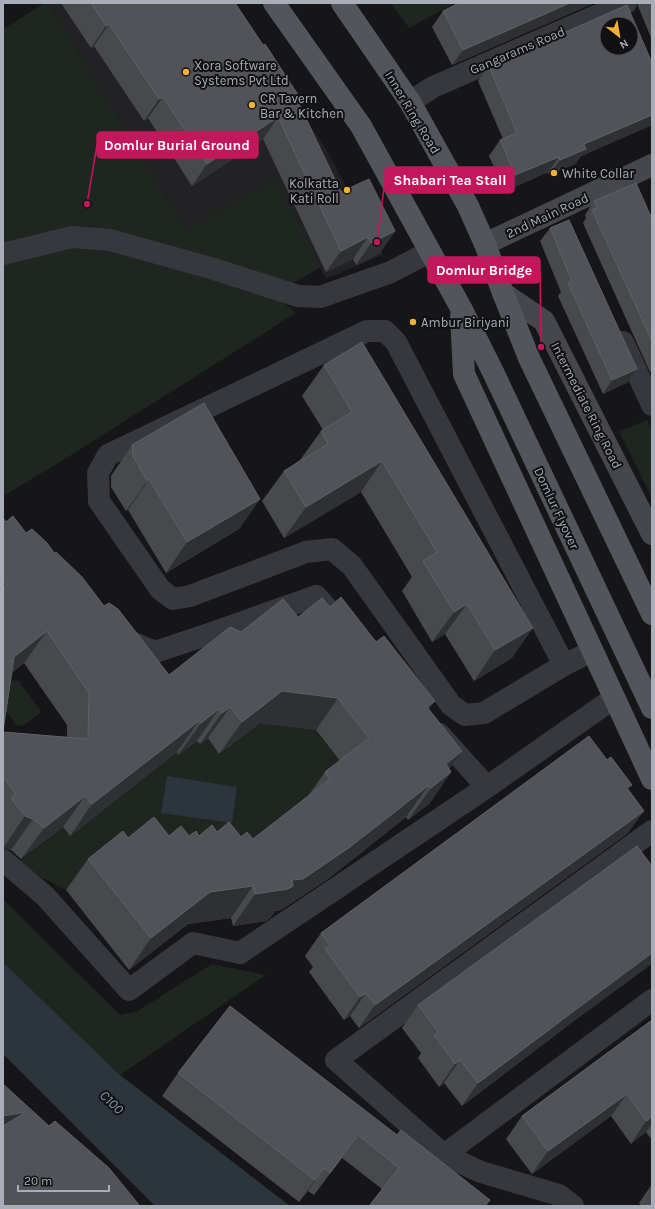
<svg xmlns="http://www.w3.org/2000/svg" width="655" height="1209" font-family="Karla,sans-serif">
<style>
.built{fill:#222225}
.green{fill:#1e261f}
.water{fill:#2c353c}
.lines{fill:none;stroke-linecap:round;stroke-linejoin:round}
.street{stroke:#37383d;stroke-width:22}
.secondary{stroke:#45474d;stroke-width:22}
.primary{stroke:#53555c;stroke-width:22}
.wall{fill:#47494d}
.shaded-wall{fill:#2f3033}
.building{fill:#525359;stroke:#5f6168;fill-rule:evenodd}
.poi-dot{fill:#f2b134;stroke:#111113;stroke-width:1.5}
.labels{text-anchor:middle;stroke-width:4;stroke-linejoin:round;paint-order:stroke}
.street-label{font-size:13px;fill:#a8adb8;stroke:#111113}
.poi-label{font-size:13px;fill:#a8adb8;stroke:#111113;text-anchor:start}
.water-label{font-size:14px;font-style:italic;fill:#7f9bb3;stroke:#111113}
.leader{fill:none;stroke:#c2185b;stroke-width:1.5}
.callout-dot{fill:#c2185b;stroke:#111113;stroke-width:1.5}
.callout{fill:#c2185b;stroke:#c2185b;stroke-width:1.5}
.callout-label{font-size:14px;text-anchor:middle;font-weight:bold;fill:#fff}
</style>
<rect width="100%" height="100%" fill="#161618"/>
<path class="built" d="M48,3H219L322,142L383,255L326,279L276,178L186,229Z"/>
<path class="green" d="M45,3H48L186,229L276,178L321,267L274,294L296,313L60,462L5,495L3,493V29Z
M391,3H455L409,28Z
M647,420L652,430V498L619,431Z
M10,680L19,681L41,711L40,713L23,726L16,725L6,711Z
M307,719L350,774L230,871L100,863L66,890L16,864L63,827L68,834L163,750L208,738L220,754L254,722L306,729Z
M3,899L120,1015L136,1012L212,964L266,975L120,1075L3,962Z"/>
<path class="water" d="M167,776L237,787L232,823L161,813Z
M3,962L120,1075L290,1206H155L3,1054Z"/>
<g class="lines">
<path class="street" d="M410,102L433,87L626,3
M3,254L72,237L110,240L214,269L298,296L320,297L391,272L429,252
M623,342L652,405
M121,638L155,652L209,634L316,596L339,621
M564,665L396,342L385,331H367L108,455L98,473L99,501L160,589L173,599L190,596L306,552L332,549L352,566L451,705L465,715L484,713L564,665L592,651
M439,734L487,787
M3,860L45,896L129,990L193,943L240,953L487,787L614,698
M444,1155L652,1000
M573,1206L559,1195L481,1172L444,1155L336,1060L652,831"/>
<path class="secondary" d="M485,244L652,165
M503,293L544,321L652,534"/>
<path class="primary" d="M274,3L361,126L461,308L494,374L652,708
M342,3L410,102L468,206L485,244L503,293L529,358L652,614
M461,316L464,374L652,779"/>
</g>
<path class="wall" d="M61,3H235L263,45L302,101L300,105L341,192L395,231L380,253L356,265L353,259L326,272L263,139L192,186L148,118L144,121L94,46L91,48Z
M459,3H594L452,65L432,27L443,11Z
M638,3H652V40L638,6Z
M652,63V125L581,156L575,164L549,175L548,172L505,191L489,156L500,140L503,139L478,81L489,66Z
M594,201L652,219V371L650,372L583,223L586,218L585,215Z
M550,228L628,382L603,394L558,296L561,292L540,241Z
M324,365L512,658L474,681L445,634L432,642L402,591L412,577L361,492L284,538L262,501L284,471L300,460L321,431L323,430L302,396Z
M132,445L260,499L239,529L166,573L128,510L126,511L111,487V476Z
M3,518L6,522L26,533L55,554L169,675L241,632L298,617L330,607L376,642L435,701L429,709L449,769L451,772L429,804L408,820L406,817L328,879L281,910L275,911L271,917L266,921L233,926L231,918L188,924L129,970L66,890L88,859L128,838L169,836H199L217,832L253,839L308,796L325,772L340,761L316,730L260,723L219,754L208,738L200,744L197,741L178,755L177,752L70,836L63,827L21,859L11,850L3,848V732L67,737V725L24,663L12,673L3,731Z
M628,790V833L359,1028L350,1016L344,1020L309,972L313,967L305,956L321,933Z
M418,1005L566,1027L462,1106L444,1083L439,1087L418,1058L421,1053L402,1028Z
M652,1020V1140L646,1132L631,1144L611,1116L532,1174L506,1139L522,1116Z
M178,1073L397,1135L490,1200L485,1206H369L382,1189L342,1158L314,1195L308,1191L299,1202L162,1096Z
M652,1184V1206H641L639,1203Z"/>
<path class="shaded-wall" d="M570,3H594L452,65L463,50Z
M109,24L94,46L91,48L106,26Z
M163,97L148,118L144,121L159,99Z
M652,115V125L581,156L575,164L549,175L560,160L584,144Z
M278,117L263,139L192,186L207,164Z
M559,157L548,172L505,191L515,175Z
M395,231L380,253L356,265L371,243Z
M368,237L353,259L326,272L341,251Z
M637,369L628,382L603,394L612,380Z
M382,461L361,492L284,538L306,507Z
M149,479L128,510L126,511L147,481Z
M260,499L239,529L166,573L187,542Z
M467,604L445,634L432,642L454,612Z
M533,628L512,658L474,681L495,650Z
M47,631L24,663L3,680L14,657Z
M282,691L338,698L316,730L260,723L219,754L242,722Z
M435,701L412,733L427,707Z
M230,707L208,738L200,744L222,713Z
M219,709L197,741L178,755L201,723Z
M199,721L177,752L70,836L92,804Z
M462,751L442,780L451,772L429,804L408,820L431,788L446,764Z
M428,786L406,817L328,879L281,910L275,911L271,917L266,921L233,926L255,894L292,880Z
M85,796L63,827L21,859L44,828Z
M644,811L628,833L359,1028L375,1005Z
M25,816L33,819L11,850L3,848Z
M253,886L231,918L188,924L129,970L151,938L210,892Z
M652,953V964L566,1027L462,1106L478,1083L582,1005Z
M366,993L350,1016L344,1020L360,997Z
M460,1060L444,1083L439,1087L455,1064Z
M627,1094L611,1116L532,1174L548,1151Z
M26,1112L3,1140V1116Z
M652,1117V1124L646,1132L631,1144L646,1121Z
M358,1135L342,1158L314,1195L330,1173Z
M324,1168L308,1191L299,1202L315,1180Z"/>
<path class="building" d="M91,3H235L263,45L265,44L302,101L299,104L341,192L369,179L395,231L371,243L368,237L341,251L278,117L207,164L163,97L159,99L109,24L106,26Z
M459,3H570L463,50L443,11Z
M627,5L652,63V115L584,144L586,149L560,160L559,157L515,175L500,140L517,133L489,66ZM607,24H631V48H607Z
M636,183L652,219V341L592,210L597,208L594,201Z
M569,220L637,369L612,380L568,283L572,281L550,228Z
M362,342L533,628L495,650L467,604L454,612L423,561L437,552L382,461L306,507L284,471L328,444L321,431L352,412L324,365Z
M204,403L260,499L187,542L149,479L147,481L133,456L132,445Z
M13,516L26,533L32,529L47,543L55,554L56,552L82,577L104,606L109,603L118,609L169,675L230,627L241,632L283,599L298,617L322,598L330,607L341,597L376,642L384,636L435,701L427,707L462,751L446,764L451,772L431,788L428,786L350,847L303,879L292,880L293,886L288,889L255,894L253,886L210,892L151,938L88,859L123,831L128,838L154,817L169,836L181,826L189,836L196,831L199,836L212,825L217,832L229,822L241,837L247,832L253,839L330,779L325,772L369,738L338,698L282,691L242,722L230,707L222,713L219,709L201,723L199,721L92,804L85,796L44,828L33,819L25,816L11,798L16,794L3,777V732L88,739L89,693L47,631L14,657L3,731V588L7,585L3,580V518L6,522Z
M589,736L607,760L611,757L632,785L627,788L644,811L375,1005L366,993L360,997L325,949L330,946L321,933Z
M637,846L652,866V953L582,1005L478,1083L460,1060L455,1064L434,1035L438,1032L418,1005Z
M230,1006L397,1135L401,1130L490,1200L485,1206H369L399,1168L358,1135L330,1173L324,1168L315,1180L178,1073Z
M652,1020V1117L646,1121L627,1094L548,1151L522,1116Z
M3,1084L49,1126L55,1121L109,1168L140,1206H3V1126L26,1112L3,1116Z"/>
<g class="poi-dot">
<circle cx="186" cy="72" r="4"/>
<circle cx="252" cy="105" r="4"/>
<circle cx="554" cy="173" r="4"/>
<circle cx="347" cy="190" r="4"/>
<circle cx="413" cy="322" r="4"/>
</g>
<g class="labels">
<g class="street-label">
<text transform="translate(517 50) rotate(-23)" y="5">Gangarams Road</text>
<text transform="translate(413 112) rotate(59)" y="5">Inner Ring Road</text>
<text transform="translate(547 215) rotate(-25)" y="5">2nd Main Road</text>
<text transform="translate(587 405) rotate(63)" y="5">Intermediate Ring Road</text>
<text transform="translate(557 508) rotate(65)" y="5">Domlur Flyover</text>
</g>
<g class="poi-label">
<text x="194" y="70">Xora Software<tspan x="194" dy="15">Systems Pvt Ltd</tspan></text>
<text x="260" y="103">CR Tavern<tspan x="260" dy="15">Bar &amp; Kitchen</tspan></text>
<text x="562" y="178">White Collar</text>
<text x="339" y="188" text-anchor="end">Kolkatta<tspan x="339" dy="15">Kati Roll</tspan></text>
<text x="421" y="327">Ambur Biriyani</text>
</g>
<g class="water-label">
<text transform="translate(112 1102) rotate(44)" y="5">C100</text>
</g>
</g>
<path class="leader" d="M87 204L97 145M377 242L385 180M541 347L540 270"/>
<g class="callout-dot">
<circle cx="87" cy="204" r="4"/>
<circle cx="377" cy="242" r="4"/>
<circle cx="541" cy="347" r="4"/>
</g>
<g class="callout">
<rect x="97" y="132" width="161" height="26" rx="4"/>
<rect x="385" y="167" width="129" height="26" rx="4"/>
<rect x="428" y="257" width="112" height="26" rx="4"/>
</g>
<g class="callout-label">
<text x="177" y="150">Domlur Burial Ground</text>
<text x="450" y="185">Shabari Tea Stall</text>
<text x="484" y="275">Domlur Bridge</text>
</g>
<rect width="655" height="1209" fill="none" stroke="#a8adb8" stroke-width="8"/>
<g transform="translate(619 36) rotate(149)"><circle r="19" fill="#111113" stroke="#4d4f55"/>
<path d="M0-3L7 15L0 10L-7 15Z" fill="#f2b134"/>
<text y="-6" font-size="11" font-weight="bold" text-anchor="middle" fill="#a8adb8">N</text>
</g>
<path d="M18 1185v6h91v-6" fill="none" stroke="#a8adb8" stroke-width="2"/>
<text x="24" y="1185" font-size="12" fill="#a8adb8" stroke="#111113" stroke-width="3" paint-order="stroke">20 m</text>
</svg>
